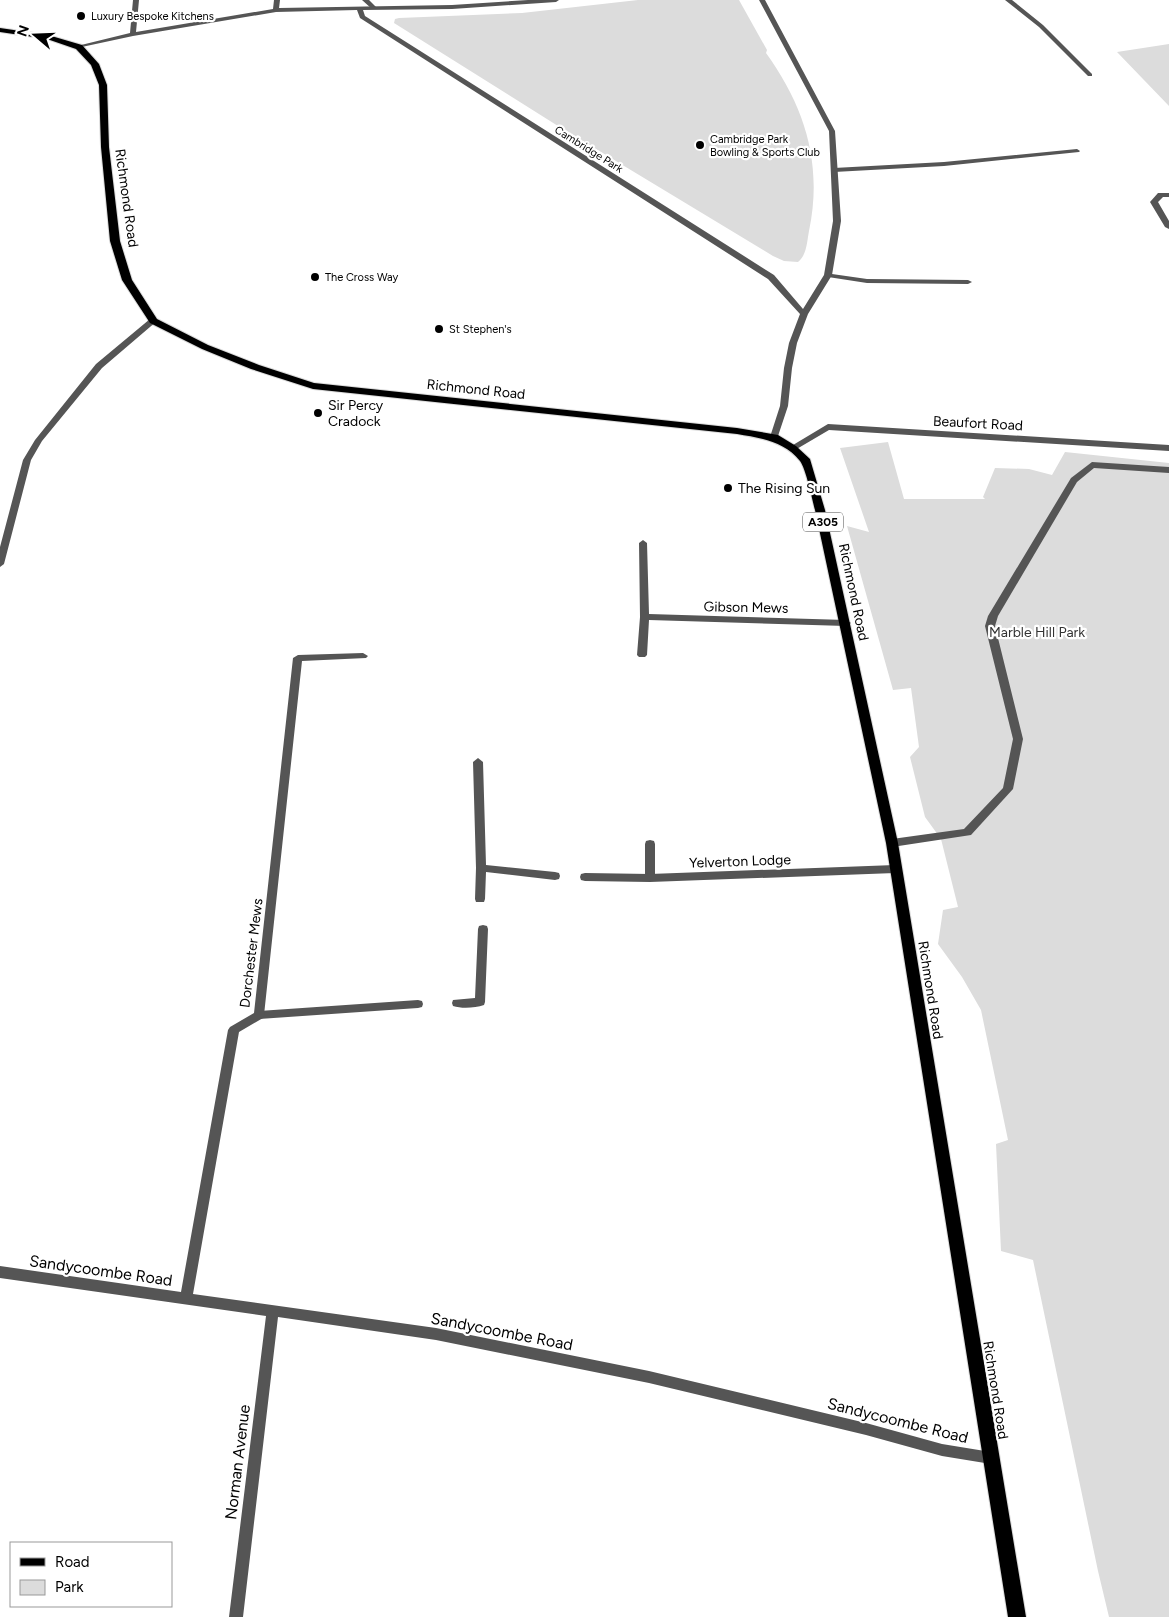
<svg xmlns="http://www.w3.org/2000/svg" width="1169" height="1617" font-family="Figtree,sans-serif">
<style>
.green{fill:#dcdcdc}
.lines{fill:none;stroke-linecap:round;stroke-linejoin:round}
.primary-casing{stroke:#dbdbdb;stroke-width:2}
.service{fill:#555;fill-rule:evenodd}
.minor{fill:#555;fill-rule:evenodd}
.primary{fill:#000;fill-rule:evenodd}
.poi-dot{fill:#000;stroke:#fff;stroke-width:2}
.labels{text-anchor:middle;stroke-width:4.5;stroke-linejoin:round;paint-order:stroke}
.far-poi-label{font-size:11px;fill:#000;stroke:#fff;text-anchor:start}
.far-street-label{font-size:11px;fill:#000;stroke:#fff}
.shield{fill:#fff;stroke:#4c4c4c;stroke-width:1}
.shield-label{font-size:12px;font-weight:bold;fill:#000}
.street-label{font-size:14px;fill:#000;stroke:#fff}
.poi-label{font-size:14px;fill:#000;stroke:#fff;text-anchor:start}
.park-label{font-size:14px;fill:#333;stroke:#fff}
.near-street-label{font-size:16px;fill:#000;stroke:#fff}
</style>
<rect width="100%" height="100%" fill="#fff"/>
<path class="green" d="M638,0H739L767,50L766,53C805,107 823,164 809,231C807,241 807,255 798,262L784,261L773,256L558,126L394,23L395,19L399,18L522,13Z
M1169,44V106L1117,52Z
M888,442L904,499H985L983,497L995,468L1029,469L1052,475L1065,452L1169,463V1617H1109L1098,1571L1033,1260L1001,1251L996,1144L1008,1140L981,1010L962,977L938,944L943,910L958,907L941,839L925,817L910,757L919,747L911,688L893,690L847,526L869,532L840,448Z"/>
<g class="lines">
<g class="primary-casing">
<path id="primary" d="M0,28L48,35L82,45L99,64L107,85L109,147L120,241L132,280L157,319L208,345L259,365L314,383L737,428L778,435L796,446L810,459L825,510L898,843L1026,1617H1008L886,843L815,510C812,499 806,469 800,461C784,441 760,438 737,434L313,389L251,369L202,349L150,323L122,280L110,241L101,147L99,85L91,65L76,49L47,39L0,32Z"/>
</g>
<path class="service" d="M362,0H369L377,8L372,9Z
M1005,0H1012L1043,25L1092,74V76H1088L1039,27Z
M1077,149L1080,151L1079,152L944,166L834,172L831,170L834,168L944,162Z
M825,273L867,279L968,280L972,282L968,284L867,283L828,277H825Z
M1092,462L1169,467V473L1094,468L1077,482L998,616L995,626L1023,739L1013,789L971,835L892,847L888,846L887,843L888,840L892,839L964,829L1003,788L1013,739L985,626L988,616L1071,478Z
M478,758L483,762L486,865L555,872L559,873L560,876L559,879L555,880L486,872L485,899L484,902H476L475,899L476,868L473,762Z
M650,840L654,841L655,844V878L654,881H646L645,878V844L646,841Z
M483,925L487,926L488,929L485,1002L484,1005C475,1008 462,1009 453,1006L452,1003L453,1000L475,998L478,929L479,926Z
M418,1000L422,1001L423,1004L422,1007L418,1008L259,1019L255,1018L254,1015L255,1012L259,1011Z"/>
<path class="minor" d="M133,0H139L136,32L273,9L274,0H280L279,8L452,5L528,0H559L556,2L452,9L363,10L365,16L774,275L803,309L824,275L833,221L829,131L759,0H765L835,131L841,221L832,275L808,314L797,343L792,368L788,406L777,439L774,440L770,437L780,406L784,368L789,343L800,314L768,279L360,18L357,10L276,12L133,36L77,48V46L130,33Z
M1158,193H1169V197H1163L1158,202L1169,221V229L1165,227L1150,202Z
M150,319H153L157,321L102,368L42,441L31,460L4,564L0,567V547L23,460L35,440L96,364Z
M828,424L1169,445V451L829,430L795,450L792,451L788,448Z
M643,540L647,543L649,614L846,620L851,623L846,626L649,620L647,655L645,657H639L637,655L640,617L639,543Z
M363,653L368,656L366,658L302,661L264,1015L263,1018L239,1032L193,1294L436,1328L649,1371L866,1423L942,1444L991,1452L996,1454L998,1458L996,1462L991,1464L942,1456L866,1435L649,1383L436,1340L278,1317L243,1617H229L266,1316L0,1278V1266L181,1292L228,1030L230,1027L254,1013L293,658L298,655Z
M895,865L899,866L900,869L899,872L895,873L650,882L585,881L581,880L580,877L581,874L585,873L650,874Z"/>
<use href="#primary" class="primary"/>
</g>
<g class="poi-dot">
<circle cx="81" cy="16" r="5"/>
<circle cx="700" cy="145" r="5"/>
<circle cx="315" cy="277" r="5"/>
<circle cx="439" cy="329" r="5"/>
<circle cx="318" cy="413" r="5"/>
<circle cx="728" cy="488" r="5"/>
</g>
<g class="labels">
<g class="far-poi-label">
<text x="91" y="20">Luxury Bespoke Kitchens</text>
<text x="710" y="143">Cambridge Park<tspan x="710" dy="13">Bowling &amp; Sports Club</tspan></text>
<text x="325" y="281">The Cross Way</text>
<text x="449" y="333">St Stephen's</text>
</g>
<g class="far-street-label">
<text transform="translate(589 149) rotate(32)" y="4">Cambridge Park</text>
</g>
<rect class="shield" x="803" y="512.5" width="40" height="19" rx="4"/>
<g class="shield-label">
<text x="823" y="526">A305</text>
</g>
<g class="street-label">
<text transform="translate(127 198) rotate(82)" y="5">Richmond Road</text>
<text transform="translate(476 389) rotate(6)" y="5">Richmond Road</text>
<text transform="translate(978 423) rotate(3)" y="5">Beaufort Road</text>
<text transform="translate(854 592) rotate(78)" y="5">Richmond Road</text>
<text transform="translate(746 607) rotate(1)" y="5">Gibson Mews</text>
<text transform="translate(740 861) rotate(-2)" y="5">Yelverton Lodge</text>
<text transform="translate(251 953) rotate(-83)" y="5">Dorchester Mews</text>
<text transform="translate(931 990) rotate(81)" y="5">Richmond Road</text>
<text transform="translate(996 1390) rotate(81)" y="5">Richmond Road</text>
</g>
<g class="poi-label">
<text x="328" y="410">Sir Percy<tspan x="328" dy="16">Cradock</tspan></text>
<text x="738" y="493">The Rising Sun</text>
</g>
<g class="park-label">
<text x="1037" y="637">Marble Hill Park</text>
</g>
<g class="near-street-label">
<text transform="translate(101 1270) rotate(8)" y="6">Sandycoombe Road</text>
<text transform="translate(502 1331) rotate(11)" y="6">Sandycoombe Road</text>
<text transform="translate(898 1420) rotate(14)" y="6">Sandycoombe Road</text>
<text transform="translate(237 1462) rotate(-83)" y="6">Norman Avenue</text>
</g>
</g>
<rect x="10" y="1542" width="162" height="65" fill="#ffffff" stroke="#999999"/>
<rect x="20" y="1558" width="25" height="8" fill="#000000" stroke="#999999"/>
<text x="55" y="1567" font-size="15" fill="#000000">Road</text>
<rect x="20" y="1580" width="25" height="15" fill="#dcdcdc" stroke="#999999"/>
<text x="55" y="1592" font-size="15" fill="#000000">Park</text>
<g transform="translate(35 35) rotate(289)" stroke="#ffffff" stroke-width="4" paint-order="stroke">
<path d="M0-4L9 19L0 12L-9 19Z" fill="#000000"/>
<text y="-8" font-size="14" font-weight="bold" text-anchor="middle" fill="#000000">N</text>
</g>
</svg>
